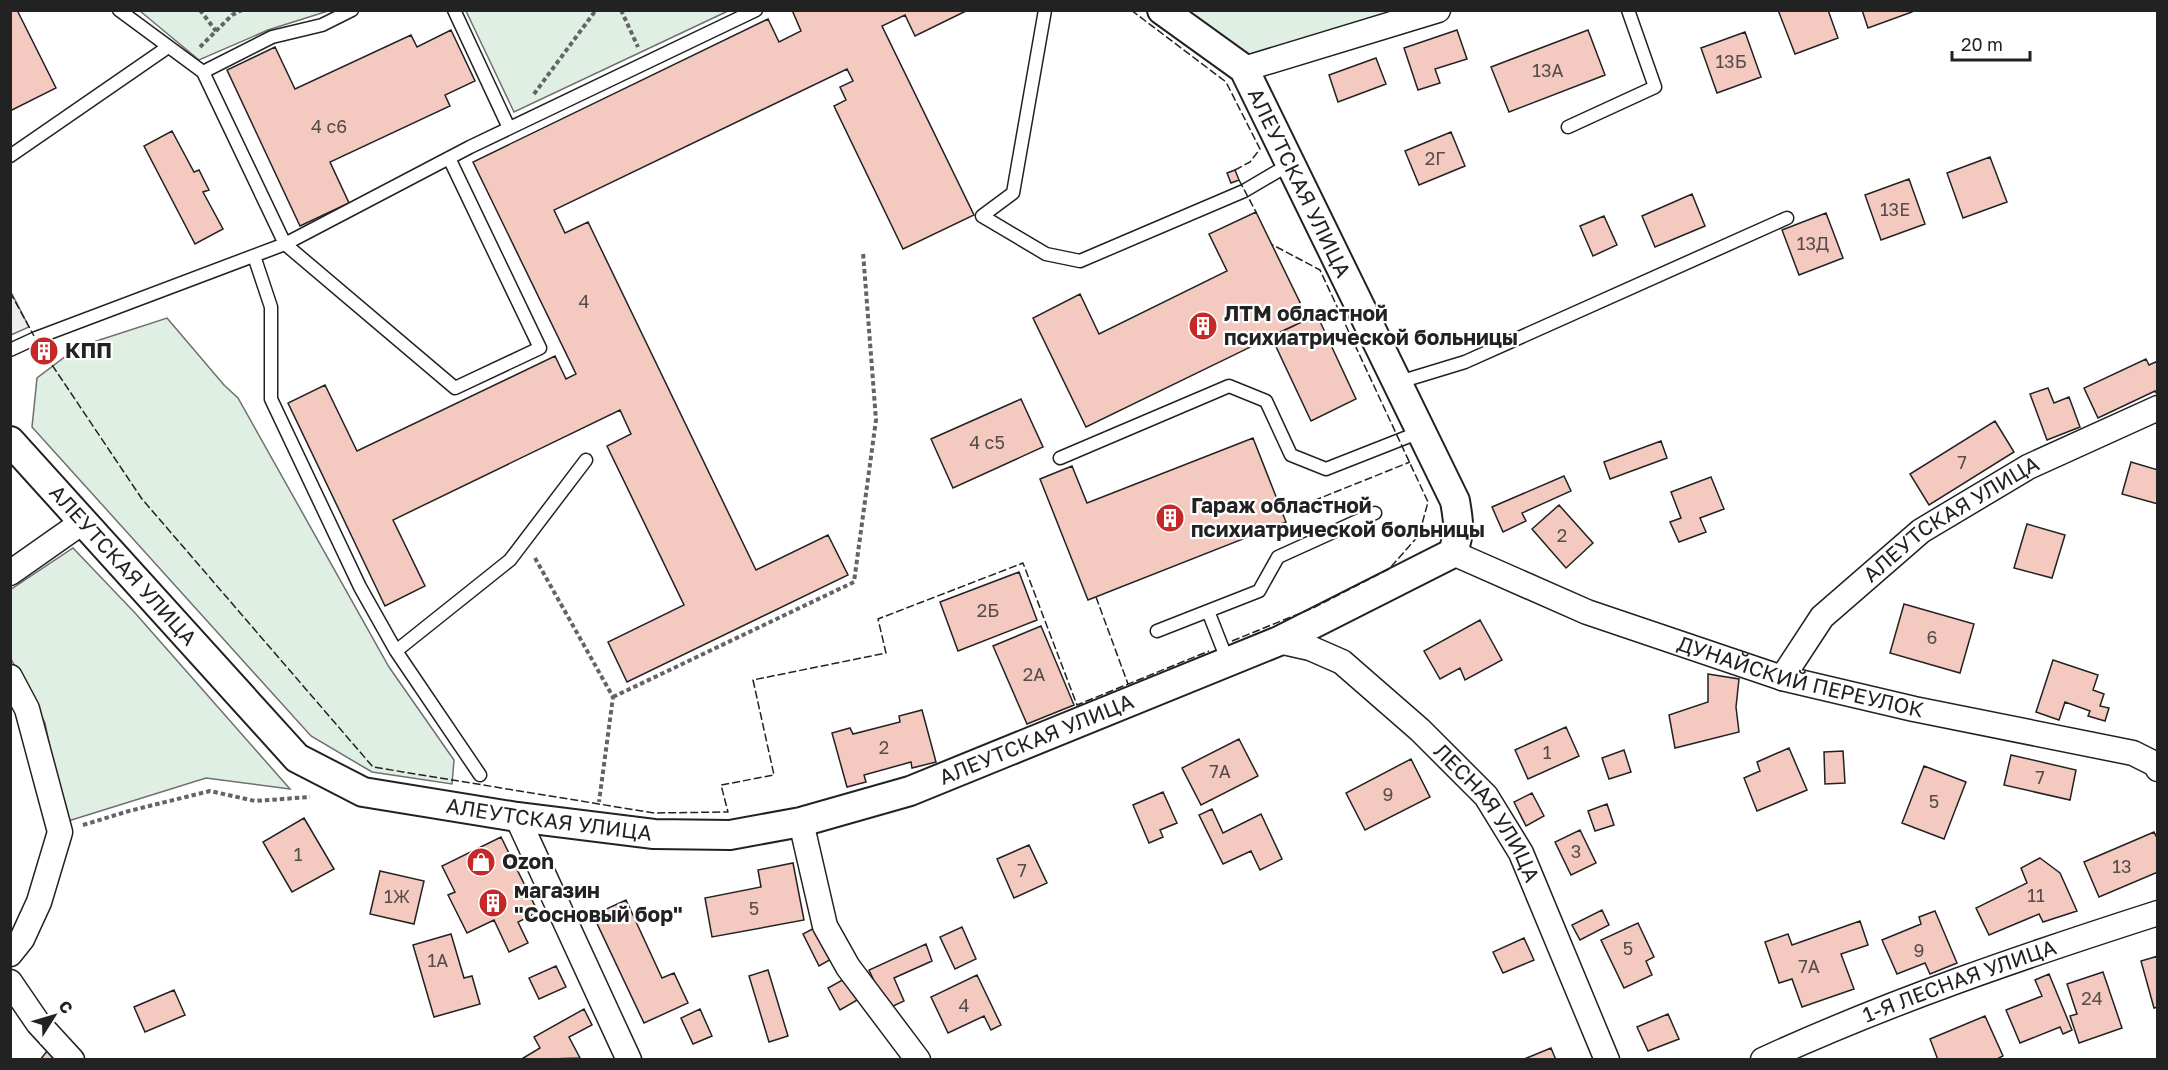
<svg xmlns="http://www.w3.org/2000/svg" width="2168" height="1070" font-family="'Golos Text',sans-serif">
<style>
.green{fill:#e0efe3;stroke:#6f6f6f;stroke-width:1.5}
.parking{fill:#ededed;stroke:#6f6f6f;stroke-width:1.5}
.building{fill:#f3c9c0;stroke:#222;stroke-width:1.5}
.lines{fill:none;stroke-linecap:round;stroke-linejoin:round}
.service-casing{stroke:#222;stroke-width:15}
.minor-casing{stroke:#222;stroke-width:27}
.tertiary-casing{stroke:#222;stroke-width:32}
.path{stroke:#646464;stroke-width:4;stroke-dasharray:4.5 3;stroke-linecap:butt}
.service{stroke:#fff;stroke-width:12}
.minor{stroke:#fff;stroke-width:24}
.tertiary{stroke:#fff;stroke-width:28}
.fence{stroke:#222;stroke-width:1.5;stroke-dasharray:8 3;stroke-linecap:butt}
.labels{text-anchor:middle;stroke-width:4.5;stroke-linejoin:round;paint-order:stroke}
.number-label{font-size:18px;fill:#564c4a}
.street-label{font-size:21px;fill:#222;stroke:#fff}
.poi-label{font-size:21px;font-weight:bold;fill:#222;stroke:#fff;text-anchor:start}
</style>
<rect width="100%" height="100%" fill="#fff"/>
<path class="green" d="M140,11H328L268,30L199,60Z
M466,11H728L514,112Z
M1181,11H1414L1245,60Z
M167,318L224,385L238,398L389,667L454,760L452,784L372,772L311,736L32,427L37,378L78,347Z
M73,548L136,614L290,789L206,778L65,822L45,723L11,659L10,590Z"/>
<path class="parking" d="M11,292L29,327L11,335H10Z"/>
<path class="building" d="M10,10H17L56,88L10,111Z
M792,10H968L915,36L905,15L882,26L974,215L903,249L834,106L846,100L840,87L853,81L847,69L554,210L565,233L588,222L756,570L828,535L848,575L627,682L608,642L684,605L607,446L631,434L620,410L393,520L425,586L385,606L288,403L325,385L357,451L555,356L566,379L576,374L473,162L768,19L779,42L801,31Z
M1778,10H1828L1838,38L1795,54Z
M1862,10H1912V12L1868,28Z
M451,30L475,81L445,95L450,106L330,162L349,203L300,226L227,70L275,47L295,89L411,35L417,47Z
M1457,30L1467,59L1435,69L1440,83L1418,90L1404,48Z
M1588,30L1605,75L1509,112L1491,67Z
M1745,32L1761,77L1717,93L1701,48Z
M1376,58L1386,84L1338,102L1329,75Z
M172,131L194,172L199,170L209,190L203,192L223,229L195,244L144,146Z
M1451,132L1465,166L1419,185L1405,151Z
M1990,157L2007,202L1963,218L1947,173Z
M1235,170L1239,180L1231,183L1227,173Z
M1909,179L1925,224L1881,240L1865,195Z
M1692,194L1705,226L1655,247L1642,216Z
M1256,212L1308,319L1086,427L1033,318L1080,294L1099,334L1227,271L1209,234Z
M1826,213L1843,258L1799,275L1782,230Z
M1604,216L1617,245L1593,256L1580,226Z
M1317,315L1356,399L1311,421L1271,336Z
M46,344L51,353L41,358L36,349Z
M2146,359L2149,365L2158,361V395L2155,391L2098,418L2084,388Z
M2048,388L2054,403L2069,397L2080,427L2047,440L2030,394Z
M1021,399L1043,447L953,488L931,439Z
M1995,421L2014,452L1929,505L1910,474Z
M1253,438L1286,522L1088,600L1040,479L1072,466L1087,503Z
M1661,441L1667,458L1610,479L1604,462Z
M2131,462L2158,470V504L2122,494Z
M1564,476L1571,491L1522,513L1526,521L1503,532L1492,507Z
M1711,477L1724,509L1700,518L1706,532L1679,542L1670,522L1681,518L1671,492Z
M1559,505L1593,543L1566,568L1532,529Z
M2027,524L2065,535L2052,578L2014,568Z
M1019,572L1037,620L958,651L940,602Z
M1904,604L1974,624L1960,673L1890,653Z
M1480,620L1502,660L1465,680L1460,668L1440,679L1424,651Z
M1041,626L1074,705L1027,724L993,646Z
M2053,660L2098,675L2093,690L2104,694L2100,706L2109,708L2105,721L2088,716L2090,711L2065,702L2059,720L2036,712Z
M1708,674L1739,679L1736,707L1739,732L1675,748L1669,715L1708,702Z
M922,710L936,762L912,768L911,762L864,775L866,782L847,787L832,733L850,728L853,734L900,722L899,716Z
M1566,727L1579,756L1528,779L1515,750Z
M1239,739L1258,776L1201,805L1182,768Z
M1789,748L1807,790L1757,811L1744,778L1760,771L1757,762Z
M1624,750L1631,772L1609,779L1602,758Z
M1843,751L1845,783L1825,784L1824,752Z
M2011,755L2076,770L2070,800L2004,785Z
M1411,759L1430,797L1365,830L1346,793Z
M1924,766L1966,782L1944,839L1902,823Z
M1163,792L1177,823L1160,830L1163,837L1149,843L1133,805Z
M1532,793L1544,816L1526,826L1514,802Z
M1607,804L1614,825L1595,831L1588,811Z
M1212,809L1223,833L1261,814L1282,859L1260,870L1251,851L1223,864L1199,815Z
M304,818L334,869L292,892L263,842Z
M1580,830L1596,863L1571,875L1555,842Z
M2154,832L2158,840V872L2099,897L2084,862Z
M501,837L538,912L518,922L528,943L509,952L494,920L467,933L448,895L455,892L442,866Z
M1029,845L1047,883L1014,898L997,859Z
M2040,858L2060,873L2077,911L2043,922L2039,914L1989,935L1976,908L2027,883L2021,868Z
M793,863L804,920L712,937L705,898L761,887L758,870Z
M380,871L424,881L414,924L370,914Z
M626,900L662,978L674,973L688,1003L644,1023L593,915Z
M1602,910L1609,925L1580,940L1572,925Z
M1935,911L1957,963L1930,974L1925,963L1897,974L1882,940L1921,924L1919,917Z
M1860,921L1868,945L1841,954L1854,989L1802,1007L1792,979L1779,983L1765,942L1788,934L1792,945Z
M1638,923L1654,957L1646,961L1652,975L1624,988L1601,940Z
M818,926L835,957L819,966L803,934Z
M962,927L976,959L955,969L940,937Z
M451,934L464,978L472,976L480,1004L434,1017L413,945Z
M1524,938L1534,960L1503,973L1493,952Z
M926,944L932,961L894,978L904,1001L887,1009L869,970Z
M2158,956V1007L2154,1008L2141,961Z
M556,966L566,987L539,999L529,978Z
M768,970L788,1036L769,1042L749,976Z
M2103,972L2122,1028L2079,1043L2070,1016L2077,1014L2067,984Z
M2049,974L2072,1030L2063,1034L2060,1027L2020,1043L2006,1010L2042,996L2035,980Z
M977,975L1001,1025L991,1030L984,1016L948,1033L931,997Z
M846,978L859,999L840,1010L828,988Z
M174,990L185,1015L145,1032L134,1007Z
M584,1009L592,1025L569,1037L580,1058L520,1060L540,1048L534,1037Z
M700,1009L712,1036L693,1044L681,1018Z
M1668,1014L1679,1039L1648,1051L1637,1027Z
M1985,1016L2003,1056L1995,1060H1938L1930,1039Z
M1551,1048L1556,1060H1522Z
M47,1051L57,1060H40Z"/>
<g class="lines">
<g class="service-casing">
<path id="service" d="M119,10L203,72L285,244L455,388L540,348L449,158
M454,10L509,128
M1045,10L1013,193L982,216L1046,254L1080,261L1244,191L1290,164
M203,72L272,37L322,25L352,10
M1568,127L1655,87L1628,10
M10,156L168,47
M254,256L271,307V399L360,587L396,651L480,775
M10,350L36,338L285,244L470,147L756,10
M1396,383L1465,362L1787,218
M1060,458L1229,386L1266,401L1291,455L1326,469L1420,432
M1208,611L1228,662
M1157,631L1259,591L1278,557L1375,513
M396,651L510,560L586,460"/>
</g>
<g class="minor-casing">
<g id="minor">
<path d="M1244,69L1438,10"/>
<path id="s1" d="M1453,553L1587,612L1782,678L1914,709L2133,753L2155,764L2158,769"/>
<path d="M10,573L84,521"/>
<path id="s2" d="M1279,641L1310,648L1342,662L1420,730L1486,796L1521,853L1607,1060"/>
<path d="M10,677L27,709L60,832L39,902L22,939L10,954"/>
<path id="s3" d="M1782,678L1822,617L1921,531L2028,467L2158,408"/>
<path d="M517,817L629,1060"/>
<path d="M801,822L825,926L848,967L918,1060"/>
<path d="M10,982L38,1023L72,1060"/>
<path id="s4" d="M1763,1060C1891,1001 2024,956 2158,913"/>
</g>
</g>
<g class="tertiary-casing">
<g id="tertiary">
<path id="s5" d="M10,441L297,758L363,792L517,817L654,834L730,835L801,822L910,791L1279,641L1453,553C1460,530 1459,524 1455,501L1244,69L1162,10"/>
</g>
</g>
<path class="path" d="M200,10L216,31
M621,10L638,47
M200,47L232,15L242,10
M534,94L596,10
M535,558L613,697L599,802
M613,697L854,582L876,420L863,252
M83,825L129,811L210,791L255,801L310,797"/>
<use href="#service" class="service"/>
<use href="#minor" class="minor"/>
<use href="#tertiary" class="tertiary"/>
<path class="fence" d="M1131,10L1226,82L1260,149L1250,162L1235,170
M1239,180L1256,212
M10,292L34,336
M46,356L142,499L373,767L654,813L728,812L721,785L774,775L753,680L886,653L878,619L1023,563L1077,705L1209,651
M1283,513L1410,462
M1096,597L1128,684
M1232,641L1313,608L1389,569L1419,535L1428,502L1320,270L1271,244"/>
</g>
<defs>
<g id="building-disc" transform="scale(1.5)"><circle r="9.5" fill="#c62828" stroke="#fff"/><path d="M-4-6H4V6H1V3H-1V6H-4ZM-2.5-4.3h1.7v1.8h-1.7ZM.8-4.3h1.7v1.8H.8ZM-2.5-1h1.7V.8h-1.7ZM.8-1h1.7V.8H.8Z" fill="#fff"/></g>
<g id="shop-disc" transform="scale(1.5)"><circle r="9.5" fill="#c62828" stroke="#fff"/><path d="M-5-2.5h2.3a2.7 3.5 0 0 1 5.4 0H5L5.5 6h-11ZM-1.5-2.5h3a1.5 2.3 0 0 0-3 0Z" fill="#fff"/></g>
</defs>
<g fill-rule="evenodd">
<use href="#building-disc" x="1203" y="326"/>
<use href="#building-disc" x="44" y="351"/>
<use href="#building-disc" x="1170" y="518"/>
<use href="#shop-disc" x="481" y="862"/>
<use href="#building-disc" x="493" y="903"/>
</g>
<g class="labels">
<g class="number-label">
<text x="1731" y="68">13Б</text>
<text x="1548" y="77">13А</text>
<text x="329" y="133">4 с6</text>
<text x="1435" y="165">2Г</text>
<text x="1895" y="216">13Е</text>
<text x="1813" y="250">13Д</text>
<text x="584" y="308">4</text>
<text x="987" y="449">4 с5</text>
<text x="1962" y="469">7</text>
<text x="1562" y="542">2</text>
<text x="988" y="617">2Б</text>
<text x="1932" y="644">6</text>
<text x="1034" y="681">2А</text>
<text x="884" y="754">2</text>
<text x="1547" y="759">1</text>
<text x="1220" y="778">7А</text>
<text x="2040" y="784">7</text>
<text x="1388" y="801">9</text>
<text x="1934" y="808">5</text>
<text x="1576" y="858">3</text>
<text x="298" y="861">1</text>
<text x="2122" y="873">13</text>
<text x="1022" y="877">7</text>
<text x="2036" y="902">11</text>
<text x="397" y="903">1Ж</text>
<text x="754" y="915">5</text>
<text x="1628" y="955">5</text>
<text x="1919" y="957">9</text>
<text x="438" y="967">1А</text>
<text x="1809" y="973">7А</text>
<text x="2092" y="1005">24</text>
<text x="964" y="1012">4</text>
</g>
<g class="street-label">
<text transform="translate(1299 183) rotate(64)" y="7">АЛЕУТСКАЯ УЛИЦА</text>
<text dy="7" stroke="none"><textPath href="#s3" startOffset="236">АЛЕУТСКАЯ УЛИЦА</textPath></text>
<text dy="7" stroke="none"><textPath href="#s5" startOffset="168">АЛЕУТСКАЯ УЛИЦА</textPath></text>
<text dy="7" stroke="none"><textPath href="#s1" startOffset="370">ДУНАЙСКИЙ ПЕРЕУЛОК</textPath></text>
<text dy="7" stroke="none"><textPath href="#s5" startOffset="1194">АЛЕУТСКАЯ УЛИЦА</textPath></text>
<text dy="7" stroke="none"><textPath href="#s2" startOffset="278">ЛЕСНАЯ УЛИЦА</textPath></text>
<text dy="7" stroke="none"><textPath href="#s5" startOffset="690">АЛЕУТСКАЯ УЛИЦА</textPath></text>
<text dy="7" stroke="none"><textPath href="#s4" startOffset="212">1-Я ЛЕСНАЯ УЛИЦА</textPath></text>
</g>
<g class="poi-label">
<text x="1224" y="321">ЛТМ областной<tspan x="1224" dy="24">психиатрической больницы</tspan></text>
<text x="65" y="358">КПП</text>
<text x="1191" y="513">Гараж областной<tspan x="1191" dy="24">психиатрической больницы</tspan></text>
<text x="502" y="869">Ozon</text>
<text x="514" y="898">магазин<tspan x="514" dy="24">"Сосновый бор"</tspan></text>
</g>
</g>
<rect width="2168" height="1070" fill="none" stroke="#222222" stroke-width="24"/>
<g transform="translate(54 1016) rotate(53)" stroke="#ffffff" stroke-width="4.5" paint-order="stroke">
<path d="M0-4.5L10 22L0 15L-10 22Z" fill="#222222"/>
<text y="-9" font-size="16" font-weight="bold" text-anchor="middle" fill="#222222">С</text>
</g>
<path d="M1952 51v9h78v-9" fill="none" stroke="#222222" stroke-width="3"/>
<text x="1961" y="51" font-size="18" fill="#222222" stroke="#ffffff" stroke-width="4.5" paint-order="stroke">20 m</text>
</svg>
